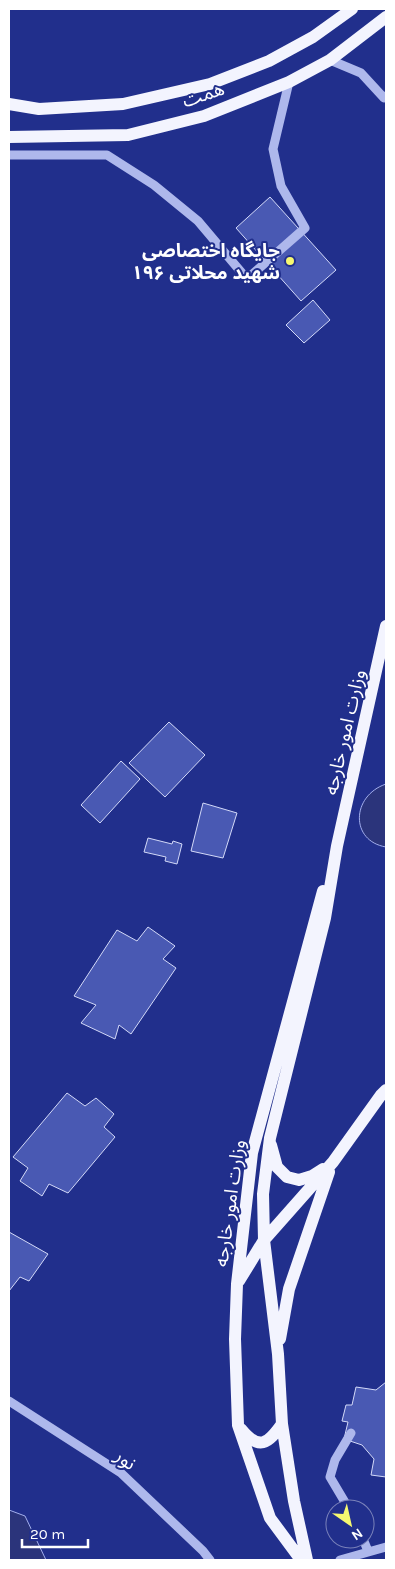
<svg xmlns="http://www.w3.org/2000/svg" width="395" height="1569" font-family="Karla,'Noto Sans Arabic',sans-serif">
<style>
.water{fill:#2b347b;stroke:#a2aeed}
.building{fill:#4959b3;stroke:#d3d9f8}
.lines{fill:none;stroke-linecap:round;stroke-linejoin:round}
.minor{stroke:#aeb8ec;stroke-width:9}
.major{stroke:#f3f4fe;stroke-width:12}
.poi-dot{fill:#f6f870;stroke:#212f8c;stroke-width:2}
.labels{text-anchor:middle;stroke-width:4;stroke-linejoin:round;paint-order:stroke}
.street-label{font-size:19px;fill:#fff;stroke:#212f8c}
.poi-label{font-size:19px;font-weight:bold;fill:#fff;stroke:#212f8c;text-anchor:end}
</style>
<rect width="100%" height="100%" fill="#212f8c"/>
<path class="water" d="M386,784V847C350,841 351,796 386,784Z
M9,1510L25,1516L46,1560H9Z"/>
<path class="building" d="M270,197L336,270L301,301L236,228Z
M313,300L330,320L304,343L286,325Z
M169,722L205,755L165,797L129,763Z
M121,761L140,779L100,823L81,805Z
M203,803L237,813L223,858L191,851Z
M148,838L172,844L173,841L182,844L177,864L165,861L166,857L144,852Z
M148,927L175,946L163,959L176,968L131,1034L119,1025L115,1039L81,1023L96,1005L74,996L117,930L137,941Z
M67,1093L85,1106L96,1098L114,1114L104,1127L115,1137L68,1193L49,1184L42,1196L20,1181L28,1168L13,1157Z
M9,1232L48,1254L29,1281L20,1277L9,1291Z
M386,1382V1477L371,1475L374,1459L362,1445L344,1439L348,1422L342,1421L346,1405H352L356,1387L376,1390Z"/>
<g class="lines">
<path class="minor" d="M330,60L361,73L384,98L386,96
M9,155H107L154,185L198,221L247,279L305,228L281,186L273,149L289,82
M9,1401L121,1473L203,1551L210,1560
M349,1509L330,1477L335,1460L351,1433
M363,1539L368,1551
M340,1560L386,1547"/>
<path class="major" d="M9,104L39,109L123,104L210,84L269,61L313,37L352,9
M9,137L128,135L204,116L289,82L330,60L386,17
M271,1145L277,1167L287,1177L299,1180L312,1176L323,1169
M239,1281L264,1240L333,1162L381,1095L386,1090
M280,1339L289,1289L329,1172
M241,1429C259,1451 268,1444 282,1424
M301,1560L270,1518L238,1425L235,1339L237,1284L252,1153L323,891
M307,1560L294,1501L282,1424L278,1354L264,1240L263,1194L270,1138L325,918L337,846L386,626"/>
</g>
<circle class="poi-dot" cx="290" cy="261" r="5"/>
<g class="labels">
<g class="street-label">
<text transform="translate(203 94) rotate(-19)" y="7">همت</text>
<text transform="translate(344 732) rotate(-77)" y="7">وزارت امور خارجه</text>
<text transform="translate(229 1203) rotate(-82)" y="7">وزارت امور خارجه</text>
<text transform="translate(126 1459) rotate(37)" y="7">نور</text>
</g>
<g class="poi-label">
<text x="280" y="257">جایگاه اختصاصی<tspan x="280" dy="22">۱۹۶ شهید محلاتی</tspan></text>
</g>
</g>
<rect width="395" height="1569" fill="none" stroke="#ffffff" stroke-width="20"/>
<g transform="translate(350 1524) rotate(146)"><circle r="24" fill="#212f8c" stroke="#7a82ba"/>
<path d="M0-4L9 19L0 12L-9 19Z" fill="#f6f870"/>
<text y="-8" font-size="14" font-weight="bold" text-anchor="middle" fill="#ffffff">N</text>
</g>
<path d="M22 1539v8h66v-8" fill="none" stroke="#ffffff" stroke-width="2.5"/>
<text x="30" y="1539" font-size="15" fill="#ffffff" stroke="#212f8c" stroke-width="4" paint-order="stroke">20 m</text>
</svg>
